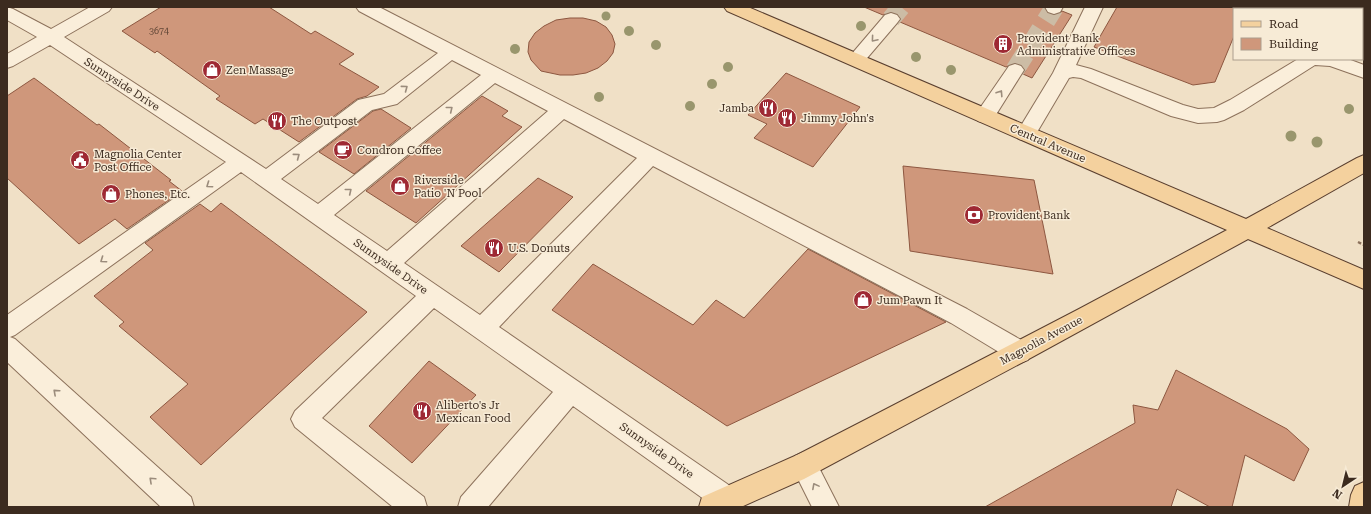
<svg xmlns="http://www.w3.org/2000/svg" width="1371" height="514" font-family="'Roboto Serif',serif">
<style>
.building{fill:#cf977b;stroke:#8d5740}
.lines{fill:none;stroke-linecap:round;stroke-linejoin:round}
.minor-tunnel{stroke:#ccbca5;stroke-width:19;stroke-dasharray:19 10;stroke-linecap:butt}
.minor-casing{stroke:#8c715b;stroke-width:2}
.major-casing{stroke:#5a3f2f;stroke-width:2}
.path{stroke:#8c715b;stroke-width:2.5;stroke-dasharray:3.5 2;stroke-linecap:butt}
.minor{fill:#faeeda;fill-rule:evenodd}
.major{fill:#f4d19e;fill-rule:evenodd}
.tree{fill:#99966d}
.oneway{stroke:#9b8c7c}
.labels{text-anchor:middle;stroke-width:3;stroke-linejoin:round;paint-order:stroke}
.number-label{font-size:9px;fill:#614636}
.poi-label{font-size:11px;fill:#3c2b1f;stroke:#f7ebd6;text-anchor:start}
.street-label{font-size:11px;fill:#3c2b1f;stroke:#f7ebd6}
</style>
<rect width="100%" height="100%" fill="#f0e0c6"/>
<path class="building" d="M161,7H269L311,34L315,31L354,54L339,64L379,87L367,96L357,99L299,142L263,119L255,124L216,99L220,96L157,51L155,53L122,31Z
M864,7H1044L1047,13L1054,15L1060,13L1062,11L1072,15L1032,78L1023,74L1026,70L1021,65L1015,63L1006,67L900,22L902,19L897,14L891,12L883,15Z
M1117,7H1234V36L1215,82L1193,85L1094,47Z
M570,18H583L596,21L606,27L612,35L615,44L613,53L607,61L598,68L586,73L573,75H560L541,71L531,60L528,52L529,42L535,33L544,26L556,20Z
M786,73L860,107L813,167L754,138L767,124L748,115Z
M34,78L97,125L99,124L171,180L169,181L182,191L127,229L115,219L79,244L7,178V96Z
M482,96L508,111L502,116L522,127L416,223L366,191Z
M381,109L411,128L354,174L319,152L373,111Z
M903,166L1034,180L1053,274L910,251Z
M538,178L573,197L499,272L461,246Z
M221,203L367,312L201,465L150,417L188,384L119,326L124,322L94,296L153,250L145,243L200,204L211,212Z
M808,249L946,322L727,426L552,310L593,264L693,325L716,300L744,318Z
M429,361L476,395L412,463L369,426Z
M1176,370L1287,429L1309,449L1294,481L1245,455L1232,507H1210L1177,489L1171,507H985L1135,423L1133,405L1158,410Z"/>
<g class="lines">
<path class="minor-tunnel" d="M891,19L901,7
M1015,70L1054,8"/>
<g class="minor-casing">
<path id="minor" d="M7,7L13,9L51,29L90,7H112L109,11L64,37L266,169L358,100L384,94L438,53L359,11L356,7H379L967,309L1028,344L1032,352L1028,360L1020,363L1012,360L951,323L653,166L499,327L736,490L740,499L737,507H715L573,406L488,507H458L461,497L553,392L434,308L322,418L424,497L427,507H393L295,427L291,419L295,411L416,296L241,172L15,335L10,337L15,339L191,497L194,507H161L7,362V315L226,162L50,45L13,66L7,68V54L37,37L7,20ZM452,60L481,75L318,204L281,179L372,110L397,104ZM495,83L548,111L387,251L334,215ZM564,119L637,158L480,315L404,263Z
M1045,7H1063L1060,12L1054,14L1048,12Z
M1085,7H1103L1076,65L1091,69L1183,105L1198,109L1214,108L1230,100L1298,59H1348L1364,65V78L1330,66L1315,65L1244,110L1224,120L1217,122L1198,123L1171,116L1081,78L1073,77L1069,78L1033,139L1026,141L1019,139L1016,134L1053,73Z
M1266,7H1287L1289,9H1268Z
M891,13L897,15L900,19L897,23L862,64L856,66L850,64L847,60L850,56L885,15Z
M1015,64L1021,66L1024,70L992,121L985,123L978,121L975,116L978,111L1009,66Z
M804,452L813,456L839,507H812L791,465L795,456Z"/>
</g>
<g class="major-casing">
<path id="major" d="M724,7H748L1246,219L1357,158L1364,155V173L1267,228L1364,270V289L1248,239L1025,361L804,479L741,507H699L702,497L797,455L867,419L1079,309L1227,230L727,11Z
M1364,482V507H1349L1351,495L1355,486Z"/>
</g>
<path class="path" d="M1358,242L1364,245"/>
<use href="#minor" class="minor"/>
<use href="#major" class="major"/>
</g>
<g class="tree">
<circle cx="606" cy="16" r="4.5"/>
<circle cx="861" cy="26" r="5"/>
<circle cx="629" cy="31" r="5"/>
<circle cx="656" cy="45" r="5"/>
<circle cx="515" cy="49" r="5"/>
<circle cx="916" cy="57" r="5"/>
<circle cx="728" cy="67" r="5"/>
<circle cx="951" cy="70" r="5"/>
<circle cx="712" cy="84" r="5"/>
<circle cx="599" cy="97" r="5"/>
<circle cx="690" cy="106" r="5"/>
<circle cx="1349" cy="109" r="5"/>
<circle cx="1291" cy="136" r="5.5"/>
<circle cx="1317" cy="142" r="5.5"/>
</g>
<defs><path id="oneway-chevron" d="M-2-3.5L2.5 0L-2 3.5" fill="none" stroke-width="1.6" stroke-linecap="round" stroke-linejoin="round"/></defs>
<g class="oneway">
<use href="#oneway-chevron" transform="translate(874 39) rotate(130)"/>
<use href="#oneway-chevron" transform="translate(405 88) rotate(-37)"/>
<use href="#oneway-chevron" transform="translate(1000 93) rotate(-57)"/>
<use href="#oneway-chevron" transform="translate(450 109) rotate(-39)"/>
<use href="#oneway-chevron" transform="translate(297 156) rotate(-37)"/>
<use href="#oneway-chevron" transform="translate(209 185) rotate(145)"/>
<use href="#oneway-chevron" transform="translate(349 191) rotate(-39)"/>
<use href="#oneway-chevron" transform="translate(103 260) rotate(145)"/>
<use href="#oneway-chevron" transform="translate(56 392) rotate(-138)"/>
<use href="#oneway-chevron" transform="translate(152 480) rotate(-137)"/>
<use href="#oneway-chevron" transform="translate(815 486) rotate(-118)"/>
</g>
<defs>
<g id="building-disc" transform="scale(1)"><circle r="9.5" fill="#9e2934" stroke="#f7ebd6"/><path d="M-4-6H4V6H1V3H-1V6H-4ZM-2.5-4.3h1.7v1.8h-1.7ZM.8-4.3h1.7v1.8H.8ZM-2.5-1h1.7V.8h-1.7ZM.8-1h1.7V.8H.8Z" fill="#fff"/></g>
<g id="shop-disc" transform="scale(1)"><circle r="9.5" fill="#9e2934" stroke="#f7ebd6"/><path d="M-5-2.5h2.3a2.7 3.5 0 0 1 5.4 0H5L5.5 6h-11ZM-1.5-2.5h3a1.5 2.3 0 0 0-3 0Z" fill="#fff"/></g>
<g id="restaurant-disc" transform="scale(1)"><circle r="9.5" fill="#9e2934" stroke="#f7ebd6"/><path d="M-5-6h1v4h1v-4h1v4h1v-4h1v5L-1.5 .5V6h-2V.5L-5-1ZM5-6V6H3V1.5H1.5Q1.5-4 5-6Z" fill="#fff"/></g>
<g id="cafe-disc" transform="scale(1)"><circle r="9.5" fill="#9e2934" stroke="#f7ebd6"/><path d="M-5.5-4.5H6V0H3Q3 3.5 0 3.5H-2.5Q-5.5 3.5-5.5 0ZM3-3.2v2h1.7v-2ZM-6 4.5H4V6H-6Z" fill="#fff"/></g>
<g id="civic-disc" transform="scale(1)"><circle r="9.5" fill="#9e2934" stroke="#f7ebd6"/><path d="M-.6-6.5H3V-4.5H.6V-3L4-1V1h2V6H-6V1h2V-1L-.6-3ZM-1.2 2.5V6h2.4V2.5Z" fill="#fff"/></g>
<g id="bank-disc" transform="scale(1)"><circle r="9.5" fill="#9e2934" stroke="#f7ebd6"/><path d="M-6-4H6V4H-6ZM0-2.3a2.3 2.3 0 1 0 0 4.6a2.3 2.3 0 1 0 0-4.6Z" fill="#fff"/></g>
</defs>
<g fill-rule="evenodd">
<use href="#building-disc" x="1003" y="44"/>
<use href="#shop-disc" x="212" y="70"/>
<use href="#restaurant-disc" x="768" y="108"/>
<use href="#restaurant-disc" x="787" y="118"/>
<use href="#restaurant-disc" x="277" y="121"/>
<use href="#cafe-disc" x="343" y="150"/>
<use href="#civic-disc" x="80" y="160"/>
<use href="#shop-disc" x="400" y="186"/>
<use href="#shop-disc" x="111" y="194"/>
<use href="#bank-disc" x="974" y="215"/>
<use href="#restaurant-disc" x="494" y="248"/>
<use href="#shop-disc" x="863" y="300"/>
<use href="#restaurant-disc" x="422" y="411"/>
</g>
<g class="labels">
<g class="number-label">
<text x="159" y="34">3674</text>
</g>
<g class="poi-label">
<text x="1017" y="42">Provident Bank<tspan x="1017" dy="13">Administrative Offices</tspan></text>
<text x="226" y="74">Zen Massage</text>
<text x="754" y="112" text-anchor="end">Jamba</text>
<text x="801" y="122">Jimmy John's</text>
<text x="291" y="125">The Outpost</text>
<text x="357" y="154">Condron Coffee</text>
<text x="94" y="158">Magnolia Center<tspan x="94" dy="13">Post Office</tspan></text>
<text x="414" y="184">Riverside<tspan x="414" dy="13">Patio 'N Pool</tspan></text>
<text x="125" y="198">Phones, Etc.</text>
<text x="988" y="219">Provident Bank</text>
<text x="508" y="252">U.S. Donuts</text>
<text x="877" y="304">Jum Pawn It</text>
<text x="436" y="409">Aliberto's Jr<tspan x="436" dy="13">Mexican Food</tspan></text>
</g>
<g class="street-label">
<text transform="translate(122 84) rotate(33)" y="4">Sunnyside Drive</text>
<text transform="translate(1048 143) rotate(23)" y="4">Central Avenue</text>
<text transform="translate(391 266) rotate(35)" y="4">Sunnyside Drive</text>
<text transform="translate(1041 340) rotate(-28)" y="4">Magnolia Avenue</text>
<text transform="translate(657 450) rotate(35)" y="4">Sunnyside Drive</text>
</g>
</g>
<rect width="1371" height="514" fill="none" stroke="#3c2b1f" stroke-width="16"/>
<rect x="1233" y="8" width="130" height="52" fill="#f7ebd6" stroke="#ac9e8d"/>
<rect x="1241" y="21" width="20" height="6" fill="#f4d19e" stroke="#ac9e8d"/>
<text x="1269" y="28" font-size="12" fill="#3c2b1f">Road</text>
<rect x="1241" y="38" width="20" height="12" fill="#cf977b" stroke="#ac9e8d"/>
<text x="1269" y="48" font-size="12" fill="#3c2b1f">Building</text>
<g transform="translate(1343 486) rotate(215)" stroke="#f7ebd6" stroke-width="3" paint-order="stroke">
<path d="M0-3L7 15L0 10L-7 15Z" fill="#3c2b1f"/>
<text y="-6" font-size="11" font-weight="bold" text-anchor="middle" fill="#3c2b1f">N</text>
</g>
</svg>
